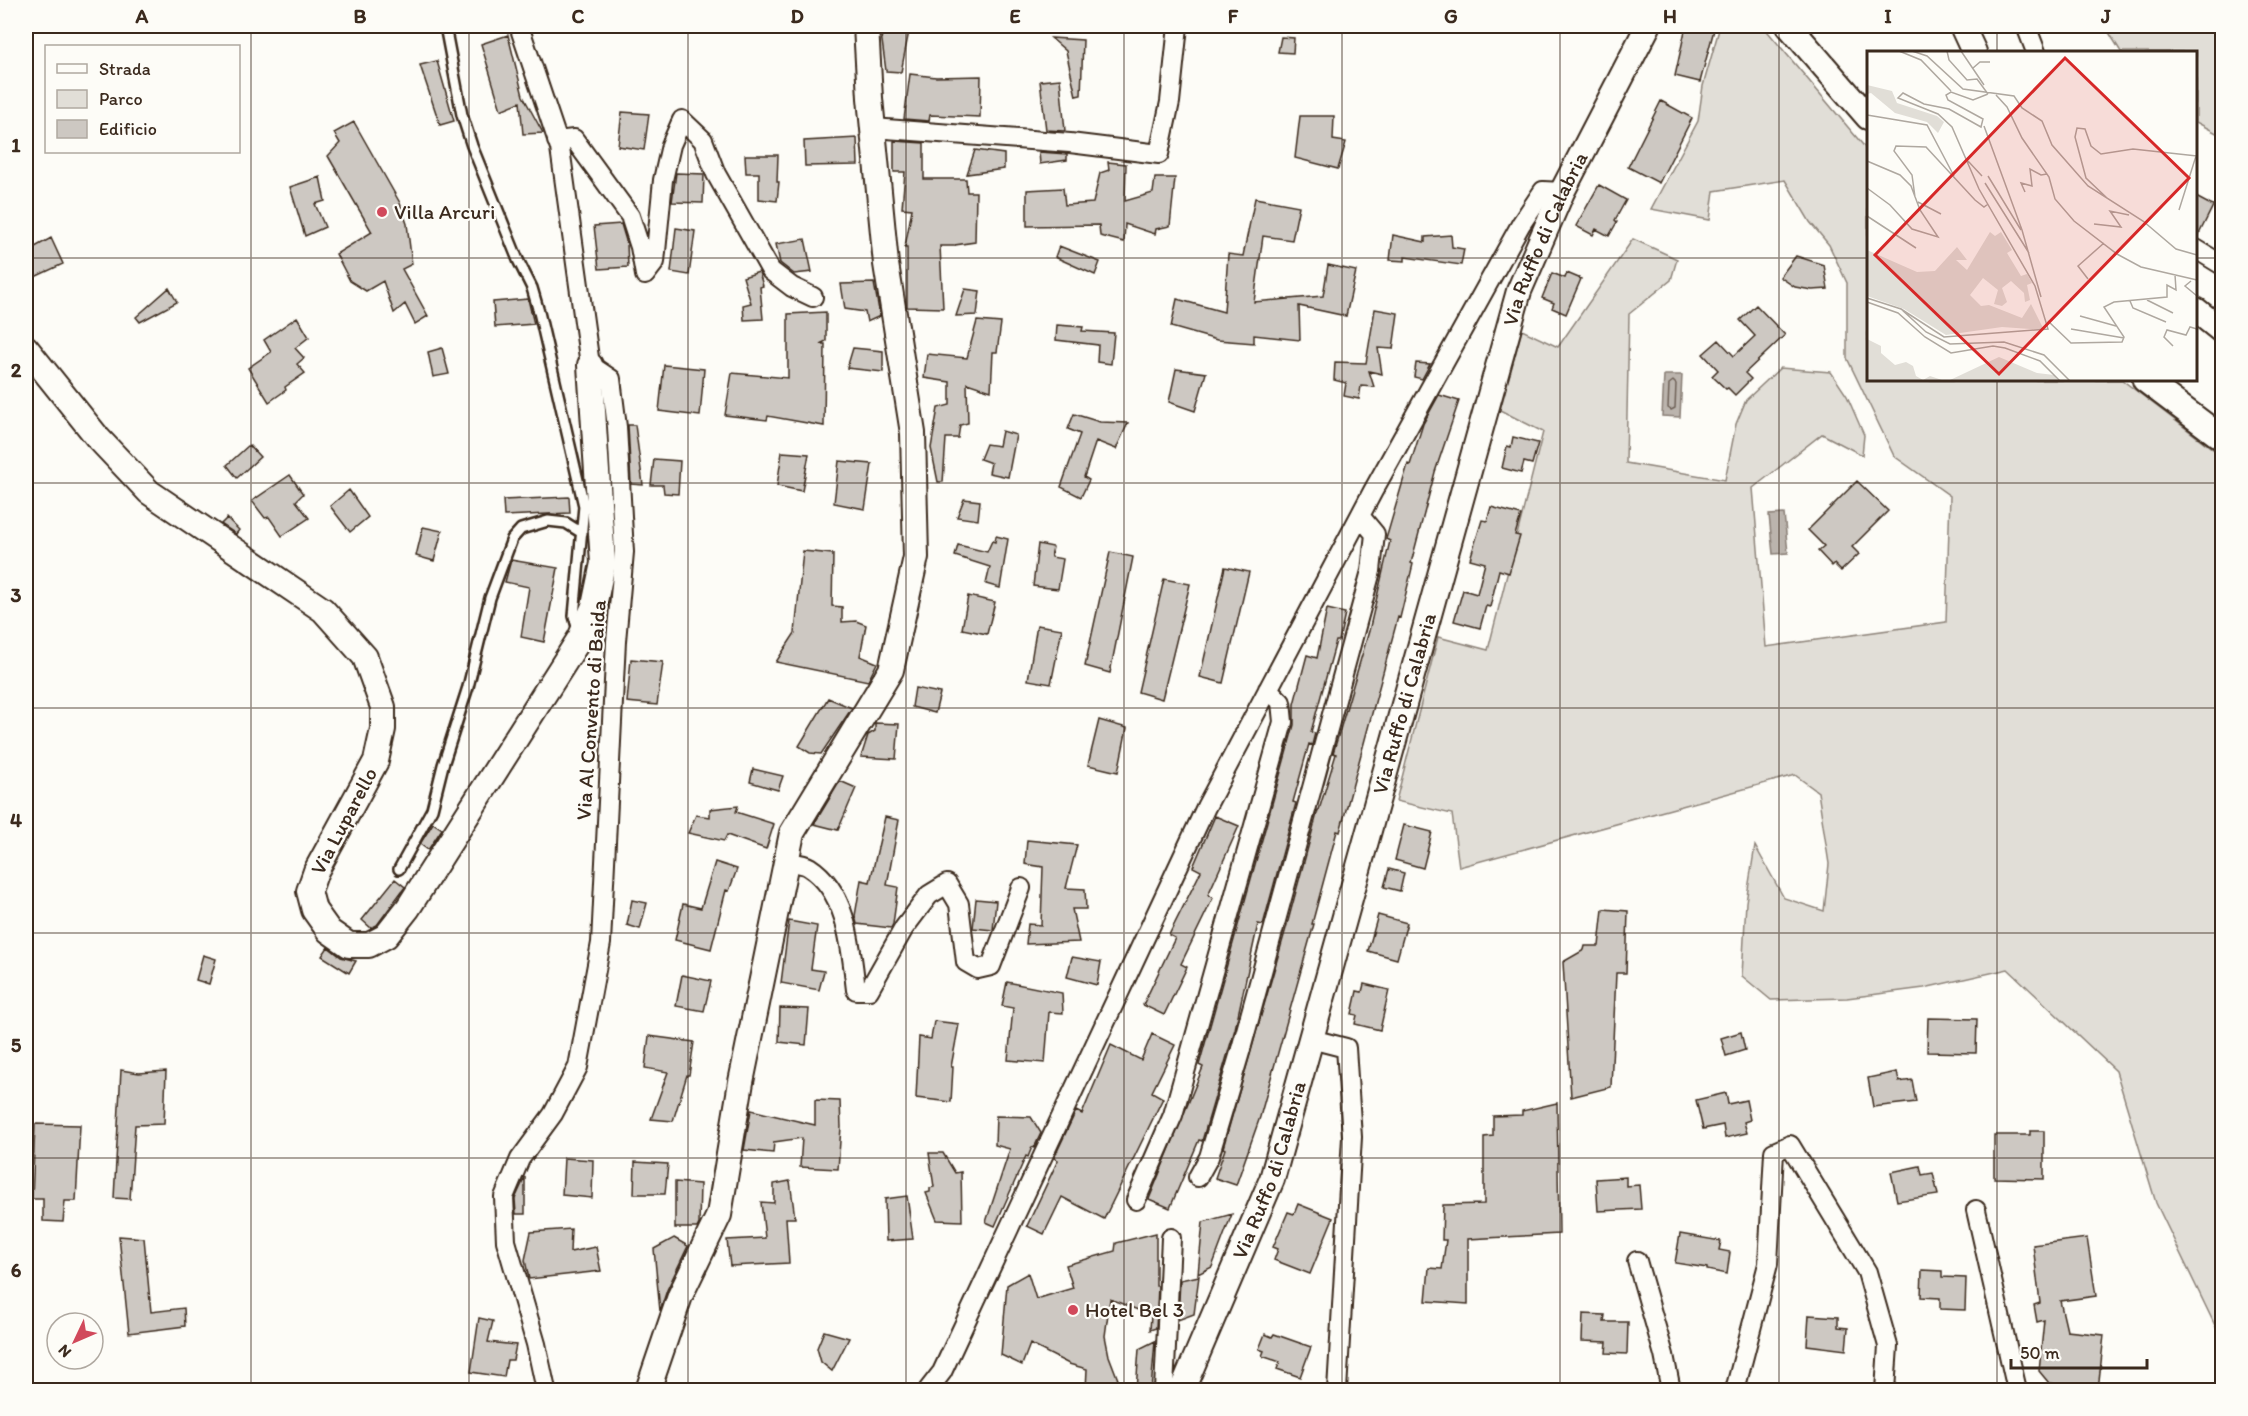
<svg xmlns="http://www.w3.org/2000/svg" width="2248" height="1416" font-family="Itim,sans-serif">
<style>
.green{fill:#e1ded7;stroke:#8e847a;stroke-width:1.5}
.water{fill:#bbb4ad;stroke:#887d74;stroke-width:1.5}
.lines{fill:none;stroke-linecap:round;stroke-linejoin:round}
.shore{stroke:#6e6157;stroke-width:1.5}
.building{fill:#cdc8c2;stroke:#3b2a1e;stroke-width:1.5}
.service-casing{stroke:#3b2a1e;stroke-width:14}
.minor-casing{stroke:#3b2a1e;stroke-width:22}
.tertiary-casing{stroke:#3b2a1e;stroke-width:28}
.service{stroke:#fdfcf7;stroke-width:9}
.minor{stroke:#fdfcf7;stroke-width:18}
.tertiary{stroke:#fdfcf7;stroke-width:24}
.grid{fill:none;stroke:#3b2a1e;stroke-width:1.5;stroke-opacity:0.55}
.poi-dot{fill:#d1495b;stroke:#fdfcf7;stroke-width:2}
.labels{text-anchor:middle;stroke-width:4.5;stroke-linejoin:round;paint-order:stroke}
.poi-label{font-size:21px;fill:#3b2a1e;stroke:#fdfcf7;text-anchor:start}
.street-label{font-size:21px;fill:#3b2a1e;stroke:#fdfcf7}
.inset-road{fill:none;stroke:#afa8a0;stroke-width:1.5}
.view{fill:#d62828;fill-opacity:0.15;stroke:#d62828;stroke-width:3}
.inset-edge{fill:none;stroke:#3b2a1e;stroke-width:3}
.neatline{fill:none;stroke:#3b2a1e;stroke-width:2}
.grid-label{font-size:20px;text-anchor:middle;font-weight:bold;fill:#3b2a1e}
</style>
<rect width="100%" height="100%" fill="#fdfcf7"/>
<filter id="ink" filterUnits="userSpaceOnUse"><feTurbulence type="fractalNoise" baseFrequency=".0167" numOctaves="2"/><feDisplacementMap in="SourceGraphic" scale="12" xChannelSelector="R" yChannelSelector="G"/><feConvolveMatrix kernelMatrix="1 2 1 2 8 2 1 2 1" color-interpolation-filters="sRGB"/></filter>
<g filter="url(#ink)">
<path class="green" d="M1720,26H1763L1868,151V380H2122L2222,456V1340L2156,1203L2116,1071L2008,969L1924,988L1847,998L1771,1000L1742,976L1746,902L1755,846L1784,898L1824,911L1829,864L1818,792L1795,775L1459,867L1452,814L1396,801L1438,637L1488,650L1543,432L1500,410L1522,330L1558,347L1633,239L1677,259L1671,280L1629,314L1626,463L1725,480L1736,424L1746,400L1780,368L1831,372L1847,396L1864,435L1862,455L1822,434L1753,488L1766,647L1946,622L1950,496L1894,456L1847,358V283L1829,245L1810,222L1785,180L1714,191L1710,220L1651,209L1698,121L1703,86Z
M2105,26H2222V136L2196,122V52H2121Z"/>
<path class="water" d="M1664,375H1682L1680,417L1662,416Z
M1784,514L1788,553L1773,554L1769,515Z"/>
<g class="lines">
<path class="shore" d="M1673,381L1676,384L1675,408L1671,410L1668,408L1669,384Z"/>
</g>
<path class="building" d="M880,26H910L901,72L886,71Z
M1686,26H1715L1700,82L1675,76Z
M508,35L523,96L543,133L523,134L520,102L501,110L481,44Z
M1281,37L1294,38L1293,53L1278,52Z
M1051,38L1083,40L1081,95L1076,96L1066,51Z
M437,61L454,121L440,125L420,65Z
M910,74L936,77L981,76L980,117L930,115L929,121L904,119Z
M1060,79L1065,131L1046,130L1040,81Z
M1661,101L1692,118L1659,183L1628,167Z
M622,112L649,114L644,150L618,146Z
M1300,116H1334L1333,140L1346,142L1338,169L1295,158Z
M354,122L400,203L407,224L412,264L402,269L428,316L415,324L405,304L394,313L383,281L366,291L350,281L336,254L372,232L328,156L340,143L334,133Z
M857,138L858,165L805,166L804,141Z
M894,141L924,143V179H966L967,192H976L975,242L955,245V246H940L943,308L907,307V247H905L912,209L902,208L905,172H894Z
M975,150L1004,154V169L967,174Z
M1039,152L1067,154V160L1040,164Z
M745,155H778L777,182H779L777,201L759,199V173H746Z
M1108,162L1126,164L1125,201L1153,193L1155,178H1175L1170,226L1156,229L1155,234L1125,224L1124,242L1100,236L1099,225L1027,226V190L1063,188L1065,205L1093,203L1100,173L1109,170Z
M676,173L704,174L703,203L672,202Z
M320,177L325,201L315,204L325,227L305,236L290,187Z
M1599,185L1626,200L1615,220L1617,222L1609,236L1596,229L1593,235L1576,226Z
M2196,197L2213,206L2197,238H2196Z
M1255,198L1299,206L1292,240L1263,236L1254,302L1323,296L1328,265L1356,271L1346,316L1299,306L1300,340L1254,335V343L1217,340L1171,327L1177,299L1224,312L1228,254L1243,256Z
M621,224L627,244L628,267L599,269L594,226Z
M676,228L695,231L689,275L671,272Z
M1393,235L1425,242V237L1451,235L1452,247L1464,249L1461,265L1405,257V261L1390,260Z
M51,238L63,264L26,281V252Z
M805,239L812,272L794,274L780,263L776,244Z
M1059,246L1100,262L1095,275L1055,257Z
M1796,256L1824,265L1828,289L1812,290L1795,287L1780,277Z
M759,272L763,286L760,287L763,319L744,320L743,305L751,303L743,277Z
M1552,273L1565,278L1567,273L1581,279L1566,314L1552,308L1554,303L1542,298Z
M874,283L880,316L867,322L865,312L845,309L841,284Z
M169,288L177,302L140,322L136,317Z
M965,289L980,291L977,315L956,316Z
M528,299L534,324L495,327L493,302Z
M1756,305L1785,335L1745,373L1751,379L1735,395L1728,388L1726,389L1712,376L1718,370L1703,354L1719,340L1734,356L1755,336L1740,320Z
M1375,309L1398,313L1393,349L1378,348L1382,374L1369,371L1374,387L1361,386L1359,399L1344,396L1346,383L1334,380L1335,362L1366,363Z
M826,312V341L820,344H825L824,426L768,416L767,420L725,415L732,373L788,378V314Z
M297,317L309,337L295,348L304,358L297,364L305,373L285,387L286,390L269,402L248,368L271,352L264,340Z
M977,321L1001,323L997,352H993L991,391L967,383L968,423L960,425L958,438H946L943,482H938L931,448L938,408L950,405V382L924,378L927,354L967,358Z
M1057,325L1083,327L1082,331L1114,333L1111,364L1097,362L1098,345L1056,340Z
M442,348L449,374L433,377L428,352Z
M853,348L883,351V372L847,368Z
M1416,363L1430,364L1422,379L1414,377Z
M664,365L704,369L700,416L659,411Z
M1176,369L1206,373L1195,411L1169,402Z
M1439,395L1459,401L1435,472L1411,563L1413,564L1400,618L1398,617L1340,832L1337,831L1312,924H1314L1260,1117L1236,1185L1215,1178L1225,1149L1223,1148L1285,932L1318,810H1319L1336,754L1333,753L1337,740L1369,631L1390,541L1386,539L1408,464L1410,465L1423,424Z
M1074,414L1100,422L1128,423L1116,449L1096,441L1084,477L1089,480L1081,497L1061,487L1080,434L1068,429Z
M628,425H635L643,485L631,484Z
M1002,431L1016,435L1008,477L989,473L991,463L980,459L986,444L999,446Z
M1513,437L1538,443L1532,464L1524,462L1521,473L1502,468L1507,446L1511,447Z
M249,445L260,457L237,478L227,465Z
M782,452L809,454L802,491L777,486Z
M654,459L680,461L678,494L664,493L663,485H651Z
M839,461L872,464L865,509L834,503Z
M290,475L303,494L296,501L309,518L282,536L269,517L265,518L252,501Z
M1857,481L1888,511L1852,547L1859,554L1841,571L1834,564L1832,566L1818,551L1824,546L1808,530Z
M349,490L368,517L350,532L330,506Z
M569,497L570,513L504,516L503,500Z
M964,499L980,501L978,520L957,517Z
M1491,507L1521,515L1515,535L1520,536L1509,573L1499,570L1490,607L1486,606L1480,628L1454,621L1463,590L1477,594L1485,563L1470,559L1482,520L1487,521Z
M227,518L239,530L236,534L221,524Z
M423,527L442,531L434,561L416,556Z
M996,536L1008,539L1000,588L986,584L990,567L955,556L958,545L987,552L992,541L995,542Z
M1038,544L1053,547L1051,557L1063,559L1058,589L1033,586Z
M803,551L833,554L832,606L842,607V622L856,621L866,625L860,656L877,663L868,681L776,662L795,633Z
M1110,552L1133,557L1110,673L1085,666Z
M511,560L558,568L544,642L521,637L529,587L505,582Z
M1225,567L1249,572L1223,683L1200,677Z
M1164,579L1190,584L1162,699L1138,692Z
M968,596L995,602L987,634L962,629Z
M1327,609L1345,613L1339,641H1336L1311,732L1315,733L1312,745L1309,744L1293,802L1296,803L1263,925L1258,924L1235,1029L1202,1141L1199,1140L1170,1208L1149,1199L1203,1067L1199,1065L1294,725V704L1307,655L1317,658Z
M1037,625L1062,629L1051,684L1028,680Z
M631,659L663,662L657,705L627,702Z
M915,688L940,693L935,713L912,707Z
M828,698L852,708L821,754L810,753L799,746Z
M1099,720L1127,728L1118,772L1088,765Z
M875,723L899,724L896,759L861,757L868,735L875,731Z
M753,769L783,776L778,790L750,782Z
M840,781L856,788L838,830L814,824Z
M738,806L736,812L774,824L766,849L727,835L724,841L688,833L696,815L710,817V809Z
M1215,816L1239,826L1208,895L1213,898L1181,964L1187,967L1164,1015L1143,1005L1175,938L1169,935L1201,871L1193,867Z
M885,817L899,820L887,885L898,887L893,924L891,928L857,924L855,916L861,880L870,882Z
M433,823L442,829L428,850L420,844Z
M1404,825L1432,832L1423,868L1395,860Z
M1027,840L1077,845L1066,888L1085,889L1086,909H1072L1079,942L1026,944L1028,924L1041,925L1043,867L1025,864Z
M715,862L737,869L729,891L726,890L711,949L675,940L683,904L701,908Z
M1389,869L1404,873L1400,891L1384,887Z
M395,879L405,887L377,925L371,928L362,920Z
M976,899L996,901L993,930L973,928Z
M632,900L647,903L640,929L627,925Z
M1603,909L1628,911L1626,973H1616L1611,1087L1571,1097L1563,962L1584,950L1585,946H1599Z
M1378,915L1407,923L1397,959L1368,951Z
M789,921L817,926L811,969L824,971L819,990L781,983Z
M328,947L341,957L356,961L349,973L322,956Z
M203,955L216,959L209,984L196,980Z
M1072,957L1101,962L1097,985L1067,977Z
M682,975L711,981L704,1011L676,1006Z
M1007,982L1062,993L1063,1013L1049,1012L1045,1063L1008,1060L1013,1008L1002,1006Z
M1364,984L1389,990L1380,1030L1355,1024L1357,1015L1352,1014L1357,991L1362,992Z
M780,1008L809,1009L806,1045L779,1042Z
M1928,1018L1977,1019L1976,1053L1927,1052Z
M934,1021L959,1024L951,1067H953L951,1102L916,1098L919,1037L931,1039Z
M1741,1032L1745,1050L1726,1056L1721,1038Z
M1152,1034L1175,1045L1152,1092L1163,1098L1104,1219L1062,1197L1044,1234L1027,1226L1058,1160L1054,1158L1076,1111L1082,1114L1111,1045L1141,1060Z
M649,1036L694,1042L689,1075H687L673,1121L651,1119L668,1072L645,1068Z
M121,1070L139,1073L166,1071L164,1124L135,1125L130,1199L114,1198Z
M1897,1072L1899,1082L1912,1080L1916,1102L1873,1107L1868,1078Z
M1726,1093L1728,1104L1746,1100L1750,1120L1744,1122L1747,1133L1725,1138L1723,1125L1703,1129L1696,1100Z
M815,1100L840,1101L841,1127L838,1169L800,1167L802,1138L774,1142L773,1153L744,1150L751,1110L815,1125Z
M1557,1103L1559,1234L1468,1239V1304L1426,1301L1429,1268L1442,1269L1446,1240H1442L1443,1205L1484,1204V1137L1493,1136V1116L1522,1115V1111Z
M996,1116L1031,1117L1041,1133L1034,1148L1032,1147L1028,1157L1026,1156L995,1226L986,1222L1010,1149L995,1145Z
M35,1124L80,1125L76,1201H65L63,1222L43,1221V1199H32Z
M2030,1131H2044V1179L1994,1178V1135H2030Z
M929,1153H943L955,1173L961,1172L962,1221L937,1220L926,1193L930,1192V1188L934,1187Z
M564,1158L593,1160L592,1198L562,1195Z
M635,1162L668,1164L665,1194H634Z
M1920,1166L1922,1175L1933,1173L1938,1195L1897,1201L1891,1172Z
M525,1177V1214H516L515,1199Z
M1626,1177V1186L1639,1185L1641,1209L1598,1211L1596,1179Z
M790,1181L795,1218H786L789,1263L730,1266L727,1240L765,1238L761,1202L774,1203V1184Z
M675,1182L700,1184L699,1224L697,1228H675Z
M907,1196L913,1239L886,1241L885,1199Z
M1298,1204L1333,1218L1310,1274L1274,1260L1278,1249L1273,1247L1288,1212L1294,1214Z
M1232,1214L1212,1267L1198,1274L1203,1222Z
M571,1229L570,1252L596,1247L601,1271L529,1279L525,1260L531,1232Z
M1156,1233V1286H1158L1156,1328L1150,1330L1151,1315L1110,1299L1105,1336L1109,1356L1122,1390H1086L1087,1369L1069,1364L1030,1344L1022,1365L1001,1355L1007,1285L1028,1273L1036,1299L1073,1288L1066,1265L1115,1251L1116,1243Z
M1680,1234L1721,1241L1719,1250L1730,1252L1727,1274L1707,1270V1268L1675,1263Z
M119,1236L144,1238L151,1312L184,1308L185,1326L129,1333Z
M674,1238L688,1246L667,1290L660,1311L654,1249Z
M2087,1238L2096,1296L2060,1301L2067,1331L2104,1335L2098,1390L2049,1383L2039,1371L2044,1320L2037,1322L2034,1305L2040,1303L2033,1245Z
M1922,1270L1942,1271V1277L1966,1278L1965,1310L1940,1309V1298L1921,1297Z
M1199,1276L1194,1314L1178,1320L1180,1280Z
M1583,1314L1605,1315L1604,1322H1628L1627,1354L1606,1353L1607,1342L1582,1341Z
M1809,1315L1838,1317V1327L1848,1328L1846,1350L1807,1345Z
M479,1318L493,1321L488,1342L516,1345L513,1360H507L504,1377L471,1372Z
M824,1331L849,1338L832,1371L821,1362L817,1348Z
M1265,1334L1272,1337L1274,1334L1311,1347L1300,1377L1277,1369L1280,1362L1262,1356L1264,1351L1259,1349Z
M1155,1341L1151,1390H1136L1139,1349Z"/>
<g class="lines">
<g class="service-casing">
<path id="service" d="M445,26L462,115L472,146L518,260L532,288L539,312L584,506L574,616L578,630
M399,869L432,809L443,765L468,687L490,598L512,539L521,529L548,521L566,523L582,533"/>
</g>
<g class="minor-casing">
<path id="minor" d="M519,26L560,148L590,365L611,379L617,427L624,552L616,641L601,943L578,1067L553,1114L520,1159L504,1197L506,1241L536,1344L546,1390
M2026,26L2036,52
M873,128L1070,143L1159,154L1170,102L1178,26
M557,141L574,139L630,216L640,247L645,275L655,262L663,180L671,145L682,120L703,140L716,174L771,271L792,287L813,297
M2196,249L2222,265
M786,862C793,863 803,863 809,867C848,892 851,949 856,990H869L904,928L929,895L947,884L959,904L966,962L978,969L991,966L1021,888
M1311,1039L1346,1048L1352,1137L1337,1390
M1198,1177L1209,1157L1241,1049L1371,571L1375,534L1360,516
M1136,1200L1173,1115L1283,722L1281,702L1268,689
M1976,1210L2017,1390
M1637,1261L1664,1355L1671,1390
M928,1390L942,1372L1206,807L1373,491L1521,224L1543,191L1562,192
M1164,1390L1171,1238
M1735,1390L1768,1264L1774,1152L1790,1145L1867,1272L1888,1346L1885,1390"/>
</g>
<g class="tertiary-casing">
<g id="tertiary">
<path d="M1789,26L1868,117"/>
<path d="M1962,26L1974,52"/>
<path d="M2196,310L2222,331"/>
<path d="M26,348L98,438L149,492L323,610L365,657L383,707V729L376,761L316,871L309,891L314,910L329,931L349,945H369L386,936L408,908L580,638L594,606L603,563L590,365"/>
<path d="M2145,380L2222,438"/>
<path d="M648,1390L680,1296L719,1215L741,1082L792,833L891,670L916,557L913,433L886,264L870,98L866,26"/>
<path id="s1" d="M1182,1390L1272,1179L1519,291L1562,192L1648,26"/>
</g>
</g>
<use href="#service" class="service"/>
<use href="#minor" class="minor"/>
<use href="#tertiary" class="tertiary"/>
</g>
</g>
<path class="grid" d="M251,26V1390M469,26V1390M688,26V1390M906,26V1390M1124,26V1390M1342,26V1390M1560,26V1390M1779,26V1390M1997,26V52M26,258H1868M2196,258H2222M1997,380V1390M26,483H2222M26,708H2222M26,933H2222M26,1158H2222"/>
<g class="poi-dot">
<circle cx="382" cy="212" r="6"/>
<circle cx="1073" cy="1310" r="6"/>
</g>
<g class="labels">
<g class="poi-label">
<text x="394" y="219">Villa Arcuri</text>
<text x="1085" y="1317">Hotel Bel 3</text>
</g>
<g class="street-label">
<text dy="7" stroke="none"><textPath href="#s1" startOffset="1209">Via Ruffo di Calabria</textPath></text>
<text dy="7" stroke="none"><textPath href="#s1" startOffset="723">Via Ruffo di Calabria</textPath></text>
<text transform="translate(591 710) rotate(-86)" y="7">Via Al Convento di Baida</text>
<text transform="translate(344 821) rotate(-62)" y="7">Via Luparello</text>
<text dy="7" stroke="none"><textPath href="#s1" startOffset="237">Via Ruffo di Calabria</textPath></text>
</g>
</g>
<g transform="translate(1867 51)">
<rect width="330" height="330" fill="#fdfcf7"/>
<path d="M0,34L25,40L30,52L70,65L77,71L71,82L60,71L28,62L4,42L0,43ZM123,181L128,185L134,181L145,199L140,202L154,225L160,223L165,232L160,234L163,249L158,251L157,242L144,230L135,237L140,251L135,255L127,253L131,239L116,227L103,244L114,255L122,254L155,267L164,253L177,279L135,276L79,284L37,258L0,245V199L50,221L68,220L90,196L100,209H89L100,219ZM0,288L14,295V302L28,314L39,311L46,315L49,325L56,329L63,325L78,330H0ZM132,306L170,322L187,324L191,330H81Z" fill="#e1ded7"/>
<path class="inset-road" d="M32,0L54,9L84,40M45,0L60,5L96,38L147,45L155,57L175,70L185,94L221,135L276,170L309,198L330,204M80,0L82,9L100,29L110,28L121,43M94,0L117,34M106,17L113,11H123M129,44L140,56L155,87L182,126L188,148L207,170L250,203L274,216L330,229M0,64L60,74L87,125M117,75L155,179L174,246M0,110L33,124L44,135L53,159L71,186L45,178L23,154L0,137M101,110L115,125M121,125L154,179M118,132L162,202M158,141L154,132L165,135L163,118L174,124L180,123M48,146L45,124L27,100L29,95L59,96L108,149L117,156L121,153M240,147L219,127L208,86L210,77L218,78L224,95L234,103L266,98L330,105M51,151L74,163M312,159L329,105M0,165L49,197M227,173L254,176L243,160L262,164M221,228L211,215L237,192M324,230L318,235L330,245M0,247L34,258L59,281L83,293L137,291L177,304L203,330M280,249L306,262M263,250L266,257L299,271M0,251L31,262L58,286L84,302L126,295L138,297L173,310L193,330M34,258L77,286L181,278L168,235L112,138L85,76L71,63L31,47L36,42L57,53L82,58L114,76L116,68L81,49L79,44L84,41L106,49L121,43M213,265L249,275M181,270L204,292L255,291L257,286L237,256L247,251L300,246V234L309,239L308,224M204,278L257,287M306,295L297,286L300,279L319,284L323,276L330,278"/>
<path class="view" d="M198,7L322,127L132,323L8,204Z"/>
<rect width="330" height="330" class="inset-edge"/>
</g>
<rect width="2248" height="1416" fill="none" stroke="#fdfcf7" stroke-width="66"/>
<rect x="45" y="45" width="195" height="108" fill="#fdfcf7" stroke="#afa8a0" stroke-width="1.5"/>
<rect x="57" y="64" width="30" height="9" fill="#fdfcf7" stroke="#afa8a0" stroke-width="1.5"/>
<text x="99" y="75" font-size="18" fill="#3b2a1e">Strada</text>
<rect x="57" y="90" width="30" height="18" fill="#e1ded7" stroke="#afa8a0" stroke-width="1.5"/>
<text x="99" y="105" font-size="18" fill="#3b2a1e">Parco</text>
<rect x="57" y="120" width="30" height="18" fill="#cdc8c2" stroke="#afa8a0" stroke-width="1.5"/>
<text x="99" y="135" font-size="18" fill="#3b2a1e">Edificio</text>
<g transform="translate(75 1341) rotate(226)"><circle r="28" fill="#fdfcf7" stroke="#afa8a0" stroke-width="1.5"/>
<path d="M0-4.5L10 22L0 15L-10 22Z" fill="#d1495b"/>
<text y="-9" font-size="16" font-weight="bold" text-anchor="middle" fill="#3b2a1e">N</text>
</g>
<path d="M2011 1359v9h136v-9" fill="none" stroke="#3b2a1e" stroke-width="3"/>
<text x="2020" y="1359" font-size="18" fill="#3b2a1e" stroke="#fdfcf7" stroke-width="4.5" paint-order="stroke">50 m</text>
<rect x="33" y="33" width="2182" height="1350" class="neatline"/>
<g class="grid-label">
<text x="142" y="23">A</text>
<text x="360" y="23">B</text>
<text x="578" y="23">C</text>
<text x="797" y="23">D</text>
<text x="1015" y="23">E</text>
<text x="1233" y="23">F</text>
<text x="1451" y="23">G</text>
<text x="1670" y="23">H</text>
<text x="1888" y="23">I</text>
<text x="2106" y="23">J</text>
<text x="16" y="152">1</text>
<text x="16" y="377">2</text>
<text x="16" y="602">3</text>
<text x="16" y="827">4</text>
<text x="16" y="1052">5</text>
<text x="16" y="1277">6</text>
</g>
</svg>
